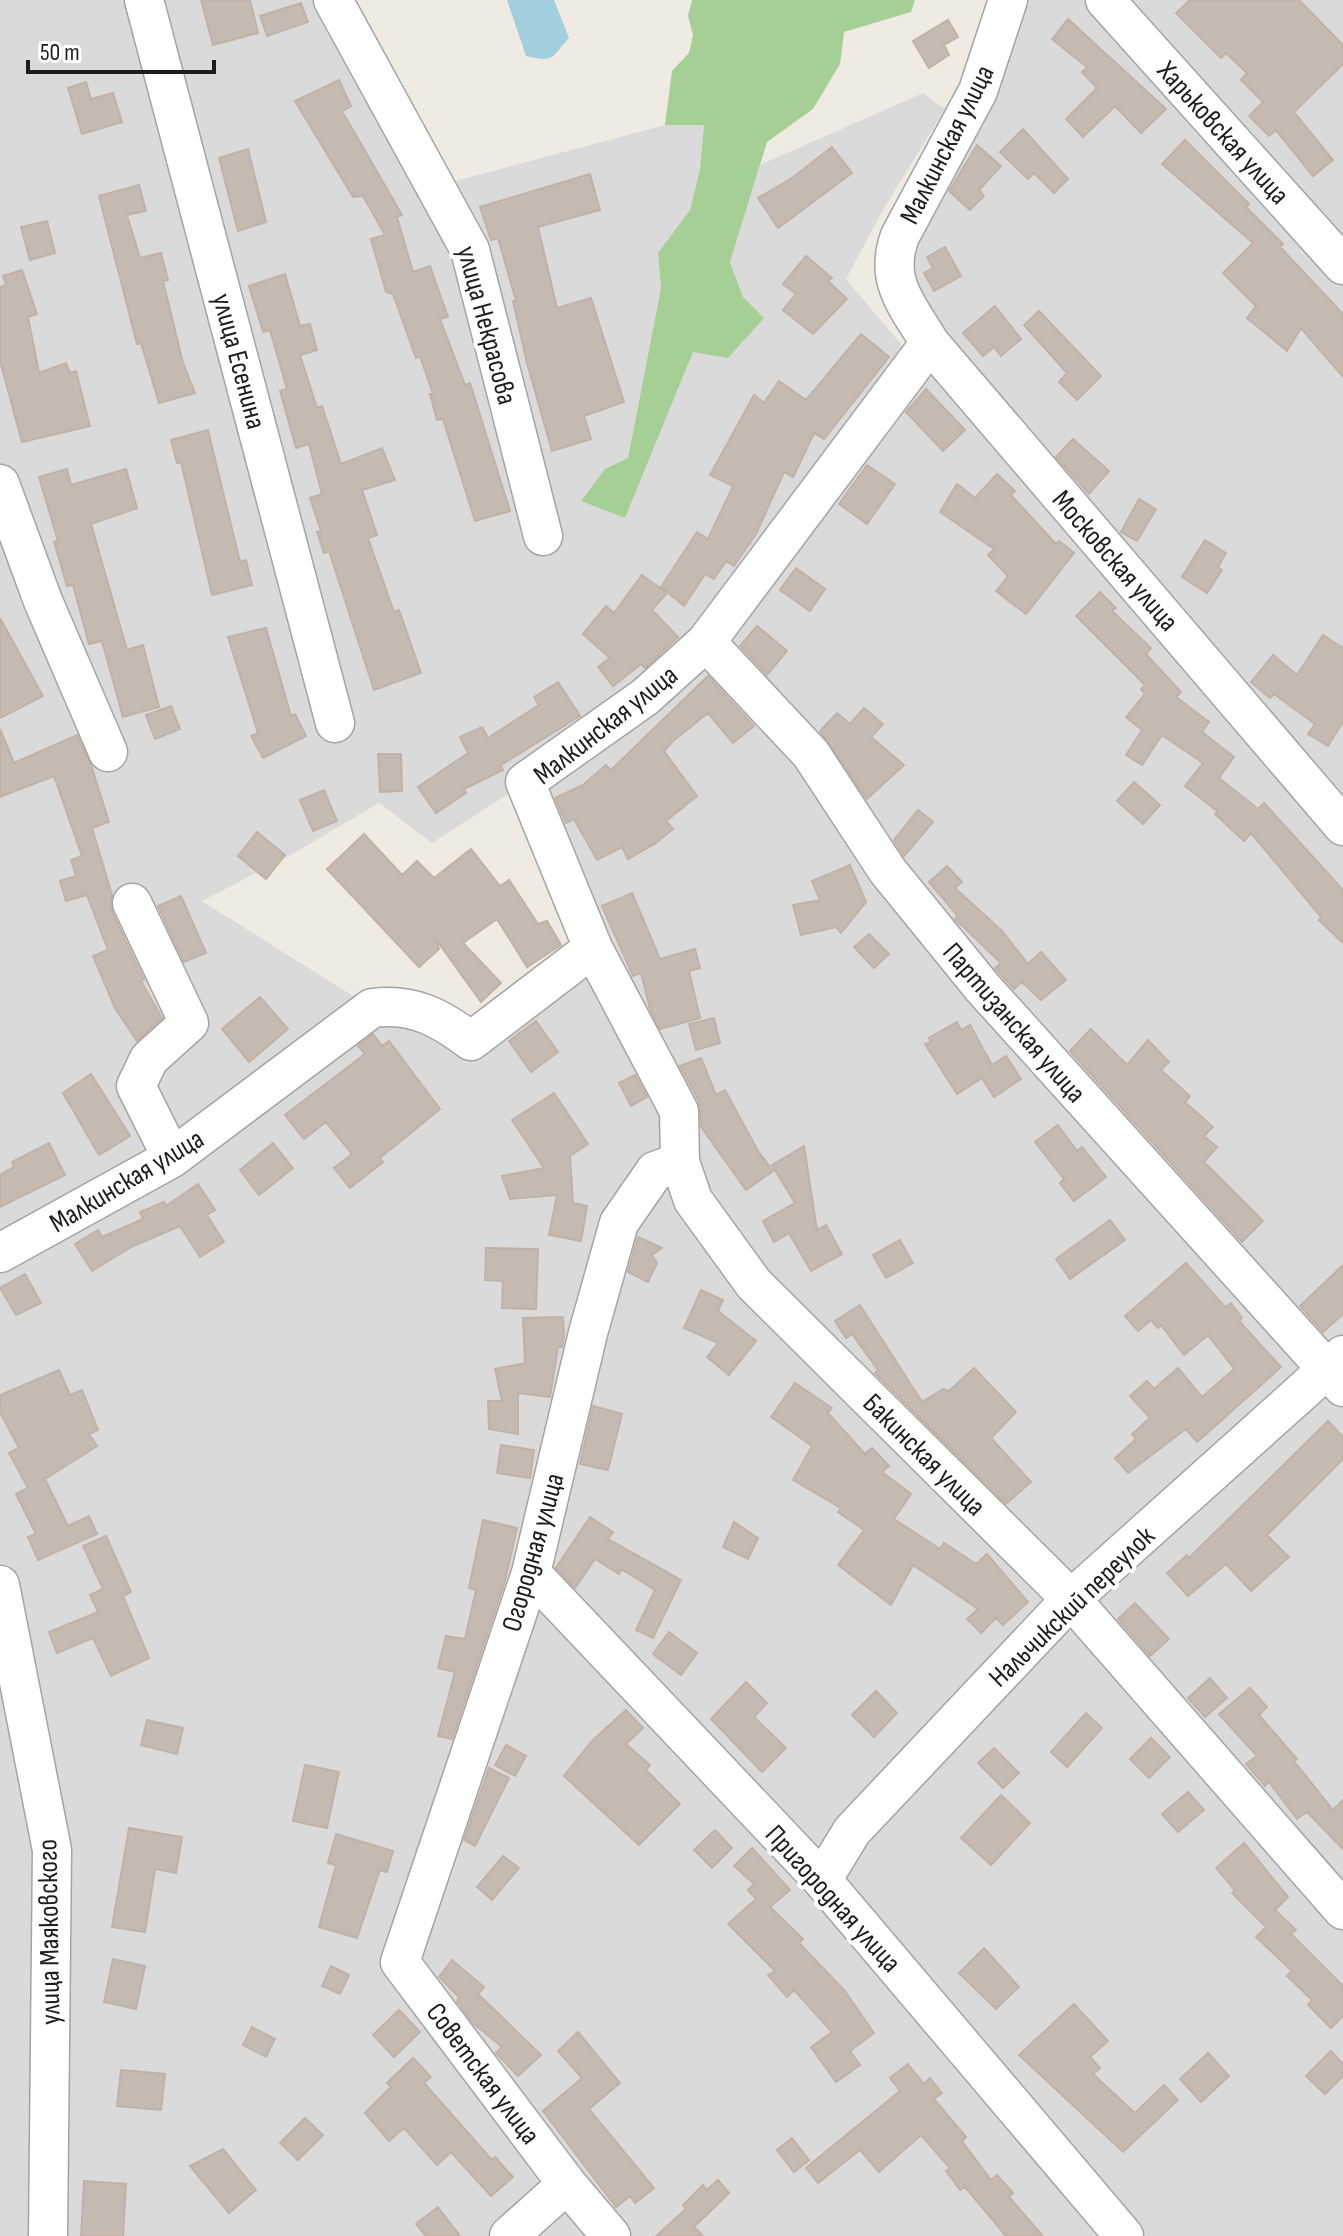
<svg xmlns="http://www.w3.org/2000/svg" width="1343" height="2236" font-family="'Sofia Sans Condensed',sans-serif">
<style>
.residential{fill:#dbdada;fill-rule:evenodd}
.forest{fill:#a6cf96}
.water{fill:#a2cfde}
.building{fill:#c4bab2;stroke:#c1b2a5;stroke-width:2}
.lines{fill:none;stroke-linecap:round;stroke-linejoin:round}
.minor-casing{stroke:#a4a4a4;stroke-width:41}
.minor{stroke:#fff;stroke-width:38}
.labels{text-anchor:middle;stroke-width:8;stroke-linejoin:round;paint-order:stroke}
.street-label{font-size:28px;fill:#1d1d1d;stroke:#fff}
</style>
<rect width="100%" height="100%" fill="#efebe3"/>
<path class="residential" d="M0,0H333L437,186L665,125L704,124L700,169L690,210L658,253L661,288L628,458L605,469L625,518L693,351L743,297L730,262L760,165L923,93L945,109L883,210L846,279L916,362L897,288L1008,0H1343V2236H0ZM525,783L593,948L471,1041L372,1008L202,901L289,856L379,803L432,843Z"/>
<path class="forest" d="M692,0H915L911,12L844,32L840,64L813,109L767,142L730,262L743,297L764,318L728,358L693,352L625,518L581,501L605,469L628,458L661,288L658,253L690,210L700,169L704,125H665L672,71L689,53L693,35L688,16Z"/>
<path class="water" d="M507,0H554L569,38C551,57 556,63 526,56Z"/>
<path class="building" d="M201,0H250L258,33L213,45Z
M1190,0H1299L1343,45V64L1294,112L1333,160L1313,176L1276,130L1269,136L1249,116L1263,102L1241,80L1247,73L1226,53L1221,58L1176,13Z
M301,3L308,22L267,36L260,16Z
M1068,19L1166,109L1141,133L1115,106L1083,137L1066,119L1097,88L1082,72L1087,67L1052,39Z
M948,20L958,37L944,45L949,55L929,68L913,41Z
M339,80L351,106L342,111L402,215L397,217L413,272L430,266L448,317L440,319L465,385L470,383L510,511L475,521L443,419L437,420L430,394H433L420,356L416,358L393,294L386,292L371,239L385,235L363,196L353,197L295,101Z
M86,82L91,99L113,93L122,122L82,134L68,88Z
M1023,129L1068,179L1054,193L1034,173L1028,179L1000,152Z
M1185,140L1249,204L1246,207L1283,244L1280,247L1343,314V377L1301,328L1287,351L1247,318L1256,306L1223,273L1253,243L1162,164Z
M977,145L1001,166L979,190L984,196L970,210L949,191Z
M832,147L852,173L778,228L758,198L792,178Z
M248,149L266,222L238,231L219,158Z
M590,174L600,210L538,227L557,308L591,298L624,402L584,416L591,439L552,451L527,363L513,301H516L498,238L491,240L480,207Z
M139,185L146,211L127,215L140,258L161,253L168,280L163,281L183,363L195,393L159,403L141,343L137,344L99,196Z
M47,221L55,253L30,260L21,227Z
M945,247L961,276L934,291L924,273L933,268L927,257Z
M806,256L832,278L828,281L847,299L813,334L783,310L796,294L783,284Z
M22,270L37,314L28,317L39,373L66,363L70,373L76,371L90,426L22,442L0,361V287L6,285L3,276Z
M285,274L300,326L310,324L317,350L300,355L317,408L322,406L341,464L382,448L395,480L362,490L377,535L368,538L394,612L399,610L421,673L374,690L329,551L324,553L317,532L321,531L310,498L322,494L309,444L296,448L280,391L287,389L270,330L263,332L249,286Z
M995,306L1021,339L1001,356L994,347L983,356L963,333Z
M1039,311L1101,376L1077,400L1059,382L1067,373L1024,325Z
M861,334L889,357L824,439L814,433L793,477L784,472L756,534L734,566L726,561L714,579L705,574L684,606L661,587L697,532L708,539L733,486L710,475L754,395L764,403L779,381L806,400Z
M926,389L965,430L943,451L906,412Z
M208,430L240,562L246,560L252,585L212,595L181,462L177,463L171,440Z
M1073,439L1109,471L1089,494L1056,457Z
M867,465L895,484L867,524L839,504Z
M67,469L71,485L126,469L137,508L91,524L127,650L143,645L159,707L123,717L102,641L89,644L73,585L67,586L54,542L58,541L39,477Z
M997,474L1015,491L1011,495L1056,544L1059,541L1074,553L1026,614L996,591L1008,576L988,555L994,549L940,512L957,484L975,498Z
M1139,499L1156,509L1137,541L1121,532Z
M1205,540L1226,553L1218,567L1222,570L1207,593L1182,577Z
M796,568L825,589L810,611L780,590Z
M642,575L667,593L652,610L678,637L645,668L641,664L613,686L598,667L610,658L583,634L606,606L614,613Z
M1100,592L1116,608L1112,611L1151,648L1146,654L1181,692L1176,697L1209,722L1202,732L1234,757L1219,778L1258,809L1264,803L1343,890V943L1319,920L1321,917L1251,833L1244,841L1215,814L1217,811L1185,786L1203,763L1162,735L1142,765L1126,755L1142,730L1126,717L1145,694L1141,689L1145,685L1076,616Z
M0,618L43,696L0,718Z
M757,626L787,651L767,675L740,646Z
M266,628L291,716L295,714L306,736L263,758L251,736L258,733L228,637Z
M1323,635L1343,648V722L1328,746L1308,734L1315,724L1274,694L1270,698L1251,682L1273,655L1297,675Z
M708,676L754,726L733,743L708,713L673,741L664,751L697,796L666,821L673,829L656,843L628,859L622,847L597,860L574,819L566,823L555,798L583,785L606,765L611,770Z
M558,682L580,716L501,765L503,770L464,789L466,793L436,813L418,787L468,753L460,737L482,727L488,738L539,705L534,697Z
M171,706L180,729L155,739L146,715Z
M864,708L883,724L871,737L904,765L867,799L820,731L837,713L850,724Z
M0,729L14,763L77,735L91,765L109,822L92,828L112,895V912L144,980L141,981L162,1018L137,1041L115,1008L93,956L108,950L87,895L66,901L60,881L76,876L71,860L82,856L54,776L0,797Z
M378,754H401L402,791L380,792Z
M1134,782L1160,805L1143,824L1117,801Z
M324,790L337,821L313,831L300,800Z
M918,810L933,822L904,856L894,840Z
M257,832L285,855L266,879L238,856Z
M364,834L402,875L417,861L434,878L471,849L500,886L509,880L538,924L547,921L561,945L527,967L497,919L463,943L501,983L481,1002L435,938L439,949L419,967L327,869Z
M850,865L866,902L841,933L836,927L801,935L793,905L820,900L812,881Z
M947,866L962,882L955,888L1002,931L1028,964L1041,952L1066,980L1041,1000L1022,982L1014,989L995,968L1001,963L955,919L958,916L929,882Z
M632,893L660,959L695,949L700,968L689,971L700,1018L660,1029L650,1009L641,973L633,976L602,906Z
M181,896L206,953L184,962L158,906Z
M869,934L889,954L874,968L854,947Z
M260,997L288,1029L249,1062L222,1029Z
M714,1018L720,1043L696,1050L689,1024Z
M536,1021L558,1052L531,1072L509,1041Z
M957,1022L961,1030L970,1025L992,1065L1006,1056L1021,1079L994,1097L982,1078L957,1094L925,1044L931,1042L929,1038Z
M1091,1029L1127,1065L1148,1040L1169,1062L1161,1070L1190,1096L1185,1102L1213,1127L1204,1136L1217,1147L1204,1162L1263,1221L1242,1242L1070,1051Z
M373,1034L382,1046L389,1041L440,1109L380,1158L383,1162L350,1188L334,1168L352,1154L326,1122L304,1139L285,1115L365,1054L358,1046Z
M701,1058L716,1095L725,1090L758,1151L773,1171L746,1190L701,1127L699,1101L680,1066Z
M91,1074L130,1136L99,1155L63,1093Z
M635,1075L647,1097L631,1106L619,1083Z
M554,1093L588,1144L570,1156L573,1203L587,1206L581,1241L549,1235L557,1195L510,1199L502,1176L544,1168L512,1120Z
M1058,1125L1077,1151L1082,1147L1106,1177L1074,1201L1060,1183L1064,1179L1035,1142Z
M49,1143L65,1175L0,1207V1175L14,1167L12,1162Z
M273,1143L293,1168L259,1195L240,1170Z
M804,1146L817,1230L826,1225L842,1254L811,1271L789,1233L774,1242L763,1221L795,1203L772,1165Z
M198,1184L215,1210L207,1215L224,1242L200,1257L180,1226L131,1247L92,1271L75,1244L98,1230L102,1237L143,1219L140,1212L164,1202L166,1206Z
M1110,1220L1125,1240L1070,1279L1056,1259Z
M638,1237L662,1248L652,1255L657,1263L648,1282L628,1272Z
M900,1240L913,1263L886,1278L873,1255Z
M486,1248L538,1249L536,1309L502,1308L503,1281L485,1280Z
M1186,1263L1225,1307L1231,1303L1242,1318L1239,1321L1281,1367L1197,1442L1186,1429L1128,1473L1115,1458L1136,1439L1132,1434L1150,1418L1130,1396L1147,1381L1154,1389L1178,1368L1202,1397L1234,1369L1208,1335L1184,1355L1161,1325L1158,1328L1151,1320L1138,1331L1125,1316Z
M1343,1265V1314L1323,1332L1300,1306Z
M25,1274L41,1303L16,1315L0,1288Z
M701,1290L723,1300L718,1311L756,1341L729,1375L707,1357L718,1343L684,1328Z
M860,1305L922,1402L943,1389L949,1391L974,1368L1016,1412L991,1438L1031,1482L1006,1504L875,1373L878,1370L852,1334L846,1338L835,1321Z
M563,1317L564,1337L562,1347H558L550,1397L518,1393V1434L489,1429L488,1401H502L495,1369L525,1363L523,1318Z
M59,1370L70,1395L82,1390L98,1430L89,1434L97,1446L45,1479L68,1526L89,1516L97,1534L38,1560L28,1537L36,1534L16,1494L28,1488L9,1453L19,1448L0,1412V1395Z
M795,1383L832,1408L828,1413L865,1454L872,1448L889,1466L882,1472L911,1494L894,1519L940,1549L944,1543L976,1564L987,1554L1028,1602L1003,1625L996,1618L981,1633L967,1619L978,1609L913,1565L891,1605L838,1565L864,1530L838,1512L841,1508L793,1480L812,1446L771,1417Z
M593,1406L622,1414L608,1470L580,1464Z
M1328,1421L1343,1437V1459L1267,1535L1289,1557L1251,1591L1226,1564L1188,1596L1167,1573L1187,1555L1189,1558Z
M501,1445L534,1450L530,1478L497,1473Z
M590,1517L613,1532L608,1539L681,1580L653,1638L636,1630L655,1590L621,1569L619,1574L595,1559L575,1588L556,1568Z
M483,1520L517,1528L505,1581L452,1739L438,1736L455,1672L438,1668L446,1636L465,1639L476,1590L469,1588Z
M734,1522L758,1538L748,1559L723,1547Z
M106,1536L131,1592L123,1596L149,1658L111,1676L93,1638L57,1653L49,1632L98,1612L90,1595L103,1589L83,1546Z
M1135,1603L1169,1639L1150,1656L1118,1619Z
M669,1632L697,1653L681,1675L653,1654Z
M1210,1678L1227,1698L1205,1717L1188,1698Z
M746,1682L767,1703L754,1717L786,1748L762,1772L711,1719Z
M1250,1688L1267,1707L1259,1715L1297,1759L1294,1761L1333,1810L1343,1800V1849L1307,1812L1297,1819L1269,1782L1265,1786L1246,1764L1257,1756L1219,1714Z
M876,1691L897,1713L874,1737L852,1715Z
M626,1710L643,1728L626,1744L650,1765L646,1770L680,1804L639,1845L564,1776L592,1741Z
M1086,1713L1102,1728L1067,1767L1051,1752Z
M147,1720L183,1728L177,1754L141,1745Z
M1151,1738L1170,1757L1149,1778L1130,1759Z
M506,1745L526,1756L515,1776L495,1765Z
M994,1748L1019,1773L1003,1788L978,1763Z
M305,1765L339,1772L327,1828L293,1821Z
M489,1768L509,1778L475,1846L464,1840Z
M1188,1792L1204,1810L1178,1832L1162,1814Z
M1001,1795L1030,1823L991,1865L961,1838Z
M129,1828L182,1837L176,1873L155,1869L145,1932L112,1927Z
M715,1830L732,1848L712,1868L694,1850Z
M336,1834L393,1851L387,1872L380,1870L357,1938L319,1927L336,1865L328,1863Z
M1244,1843L1288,1897L1275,1910L1296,1930L1291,1934L1343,1986V2016L1331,2028L1308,2005L1312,2000L1287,1976L1292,1971L1256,1937L1266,1927L1232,1893L1235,1890L1216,1868Z
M752,1848L790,1890L770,1907L803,1939L799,1943L844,1990L874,2033L850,2051L860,2065L836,2082L811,2047L832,2032L794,1990L787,1997L768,1975L775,1971L728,1924L756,1899L748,1890L754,1884L734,1866Z
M503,1856L519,1868L492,1900L477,1887Z
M984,1948L1019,1987L996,2009L959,1973Z
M113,1959L145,1966L136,2009L104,2002Z
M452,1960L484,1987L478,1994L541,2055L518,2076L496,2053L502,2047L473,2023L457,2001L459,1997L439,1977Z
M331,1966L349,1975L340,1994L322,1986Z
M1074,2004L1108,2041L1090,2057L1100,2068L1093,2074L1135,2113L1164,2085L1178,2100L1123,2152L1019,2055Z
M399,2010L420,2032L394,2057L373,2035Z
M252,2027L275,2039L266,2057L243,2045Z
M578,2032L620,2083L589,2109L654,2188L635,2203L630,2196L616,2207L543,2111L582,2078L558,2051Z
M1331,2051L1343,2064V2076L1325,2094L1306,2076Z
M1208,2053L1229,2076L1201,2102L1180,2079Z
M413,2058L431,2077L424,2083L492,2160L495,2157L513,2177L491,2196L451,2152L437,2165L404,2128L389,2141L365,2113L391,2087L387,2083Z
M908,2064L924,2084L930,2078L942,2093L934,2099L966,2137L962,2141L991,2180L997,2175L1013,2193L1009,2197L1043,2236H1006L965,2187L960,2190L946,2171L950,2168L921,2135L879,2172L860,2150L818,2183L806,2168L900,2091L890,2078Z
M121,2070L165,2074L161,2110L117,2106Z
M305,2118L323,2135L298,2160L280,2143Z
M792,2138L809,2160L794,2172L777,2150Z
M223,2149L256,2190L229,2213L190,2166Z
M718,2180L729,2193L694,2227L703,2236H656L686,2209L683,2205L703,2185L707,2190Z
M84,2181L126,2184L123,2236H81Z
M438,2207L460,2236H426L416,2224Z"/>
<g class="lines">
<g class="minor-casing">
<path id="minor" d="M144,0L335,723
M333,0L470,250L543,536
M1008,0L978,91L900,236C883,281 908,306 930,343L1343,826
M1105,0L1343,265
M0,484L43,601L108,752
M706,642L811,754L887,870L982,987L1343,1387
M132,903L189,1023L149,1059L136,1086L172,1158
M593,948L679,1111L680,1162L693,1200L754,1284L1071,1599L1343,1910
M0,1253L172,1158L372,1008C413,1003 439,1017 471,1041L593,948L525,782L645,697L706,642L930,343
M531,1573L822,1880L1124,2236
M0,1585L52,1850L48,2236
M822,1880L852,1831L1071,1599L1343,1355
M509,2236L567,2184
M611,2236L567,2184L400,1962L531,1573L588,1333L619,1223L655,1171L680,1162"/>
</g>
<use href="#minor" class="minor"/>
</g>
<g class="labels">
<g class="street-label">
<text transform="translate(1224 132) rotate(48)" y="10">Харьковская улица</text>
<text transform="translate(946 144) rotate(-63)" y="10">Малкинская улица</text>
<text transform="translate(488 325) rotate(75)" y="10">улица Некрасова</text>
<text transform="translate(240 361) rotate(75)" y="10">улица Есенина</text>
<text transform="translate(1116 560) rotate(49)" y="10">Московская улица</text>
<text transform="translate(605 724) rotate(-38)" y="10">Малкинская улица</text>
<text transform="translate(1015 1022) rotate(49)" y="10">Партизанская улица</text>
<text transform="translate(126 1180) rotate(-31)" y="10">Малкинская улица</text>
<text transform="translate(925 1454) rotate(45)" y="10">Бакинская улица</text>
<text transform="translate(532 1552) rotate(-74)" y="10">Огородная улица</text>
<text transform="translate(1071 1606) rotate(-44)" y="10">Нальчикский переулок</text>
<text transform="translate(834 1898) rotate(48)" y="10">Пригородная улица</text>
<text transform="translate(48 1932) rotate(-91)" y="10">улица Маяковского</text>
<text transform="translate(484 2073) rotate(53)" y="10">Советская улица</text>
</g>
</g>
<path d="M28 60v12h186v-12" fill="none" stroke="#1d1d1d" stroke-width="4"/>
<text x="40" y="60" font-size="24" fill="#1d1d1d" stroke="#ffffff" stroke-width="6" paint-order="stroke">50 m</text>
</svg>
